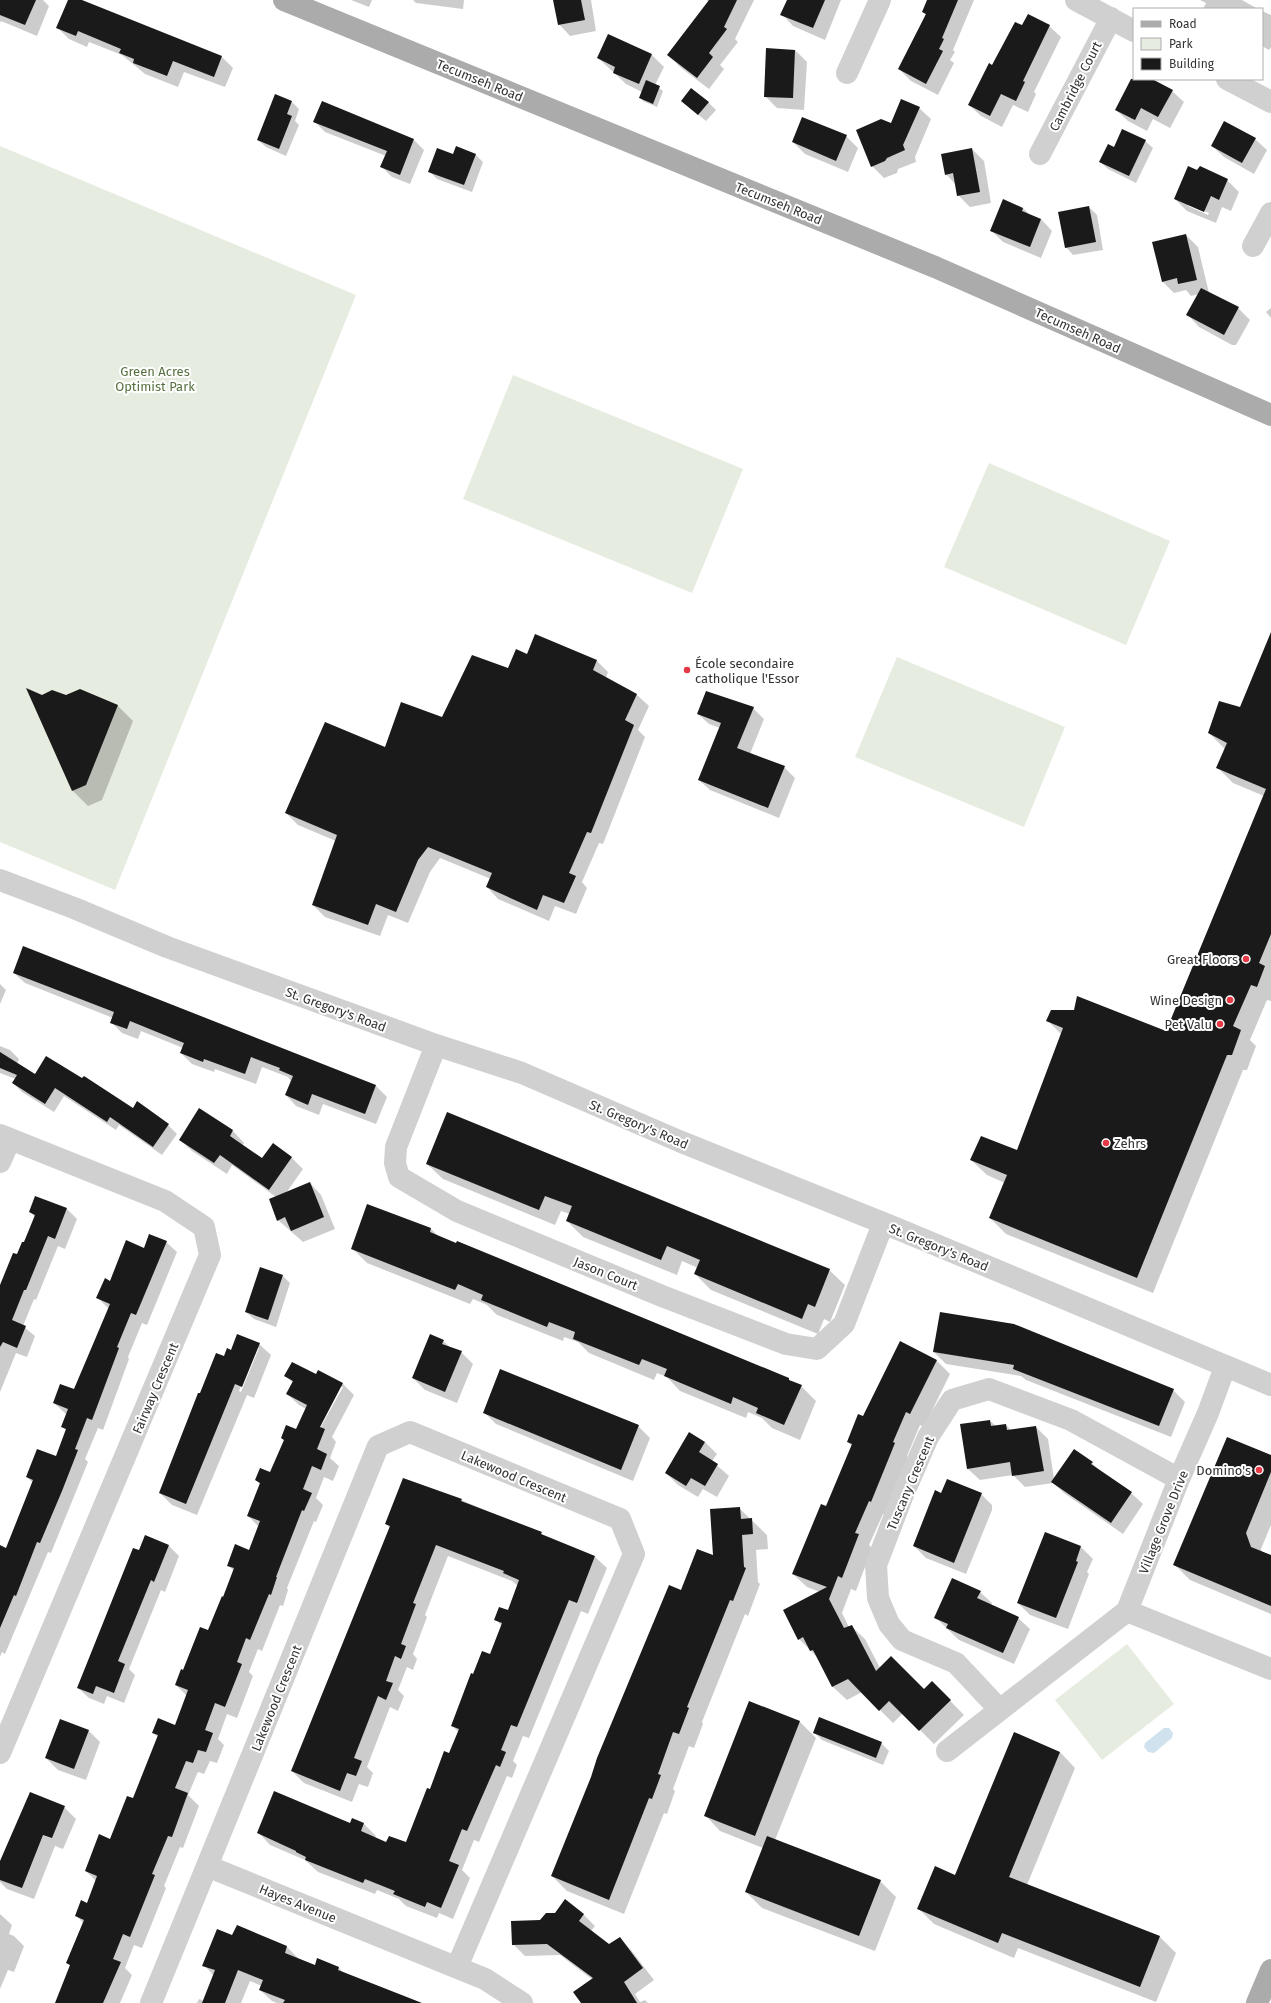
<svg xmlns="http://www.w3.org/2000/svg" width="1271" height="2003" font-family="'Fira Sans',sans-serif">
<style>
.green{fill:#e6ecdf}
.water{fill:#cfe2ee}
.shadow{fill:#0003;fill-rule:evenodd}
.building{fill:#1a1a1a}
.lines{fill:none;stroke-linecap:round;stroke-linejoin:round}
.minor{stroke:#d0d0d0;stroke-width:22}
.major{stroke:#ababab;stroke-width:22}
.poi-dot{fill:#e63946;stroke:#fff;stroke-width:1.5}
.labels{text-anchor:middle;stroke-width:4;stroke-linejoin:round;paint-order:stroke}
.street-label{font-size:13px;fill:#333;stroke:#fff}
.park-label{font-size:13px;fill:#56703f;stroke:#fff}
.poi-label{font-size:13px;fill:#333;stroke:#fff;text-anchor:end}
</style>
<rect width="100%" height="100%" fill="#fff"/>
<path class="green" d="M0,146L356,295L115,890L0,842Z
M513,375L743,469L692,593L463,499Z
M989,463L1170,541L1126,645L944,567Z
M897,657L1065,727L1024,827L855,757Z
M1127,1644L1174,1704L1102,1760L1055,1700Z"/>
<path class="water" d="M1164,1728H1169L1173,1733L1172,1738L1154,1753L1148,1752L1144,1747L1145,1743Z"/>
<path class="shadow" d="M0,0H43L49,6L37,36L1,21L0,23Z
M69,0H79L222,57L233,68L225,87L184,72L178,87L145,74L122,55L89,42L87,47L69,39L58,28Z
M351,0H372L369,7Z
M413,0H464L463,9L416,3Z
M554,0H591L596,31L570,36L559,24Z
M707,0H754L735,39L738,42L720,65L724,69L709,89L680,67L668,55L709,2Z
M788,0H841L825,40L793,26L782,14Z
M928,0H974L953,50L955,52L950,60L954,63L938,95L911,81L899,69L926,15L923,12Z
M1200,0H1242L1258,9H1203L1206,3Z
M1262,11L1271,15V47L1269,50L1262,46Z
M1049,26L1061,37L1034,92L1036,94L1028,112L1013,105L1002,127L981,116L969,105L993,67L1022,27Z
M608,35L652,55L664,67L655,85L663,91L657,107L643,101L640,97L642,92L626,84L598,58Z
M767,49L795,50L807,62L804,110L777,108L765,96Z
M1134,76V79H1150L1172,91L1184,102L1170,128L1153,119L1147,131L1128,121L1116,110Z
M292,102L299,109L295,121L299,125L286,156L266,147L258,140Z
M708,102L716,110L706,121L690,108Z
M919,108L931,119L915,157L916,162L898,169L897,173L884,178L872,166L891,125Z
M315,122L414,140L424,150L410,184L392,177L382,167L386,156L325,132Z
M846,136L858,148L848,172L805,154L793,142Z
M1255,139L1267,150L1254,174L1224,157L1212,146Z
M1145,141L1153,148L1136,183L1108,169L1100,162L1114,148Z
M457,147L476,155L483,162L472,192L437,179L429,171L454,156Z
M972,149L984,161L991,203L970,207L958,195L956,185L946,174Z
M1227,180L1239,192L1231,211L1222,207L1216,223L1187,211L1175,199ZM1188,204L1209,213L1208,215L1188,206Z
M1089,207L1097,215L1103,250L1073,255L1066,247Z
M1023,208L1029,214L1041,219L1052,231L1041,258L1003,242L992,231Z
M1186,235L1198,247L1209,293L1238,308L1250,320L1236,345H1232L1199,327L1188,315L1199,294L1191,296L1186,290L1174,293L1162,281Z
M1271,308V318L1266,312Z
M1271,644V1001L1267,1000L1250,1040L1256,1046L1247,1070H1243L1153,1293L1006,1234L990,1218L1005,1183L987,1175L971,1160L1018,1152L1062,1035L1047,1020L1167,1032L1264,796L1233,783L1218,768L1225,749L1209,733L1241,708Z
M527,655L597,661L608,672L606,678L637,695L649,706L638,730L645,737L603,844L599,843L582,882L587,888L576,914L555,906L549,921L498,899L487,887L491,879L440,858L430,872L408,923L388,915L380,936L325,917L313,905L336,841L298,825L286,813L386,748L442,719Z
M42,696H66L118,706L133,721L102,800L88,806L73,791Z
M753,708L764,719L750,754L784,767L795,778L779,818L710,790L699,780L720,728L709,724L698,714Z
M24,948L376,1086L387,1097L376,1124L323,1104L319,1115L296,1106L286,1095L291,1081L288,1077L262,1067L256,1084L215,1069L214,1072L192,1064L181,1053L183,1048L141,1031L138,1039L122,1033L111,1022L113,1018L25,983L14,973Z
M0,984L6,990L0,1004Z
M0,1046L10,1050L19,1059L17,1064L36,1075L133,1109L137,1103L168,1125L177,1134L162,1155L119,1125L116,1130L64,1096L54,1112L22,1092L13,1083L16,1079L0,1073Z
M199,1110L233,1131L244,1143L242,1146L262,1160L291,1157L303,1169L286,1193L310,1183L321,1195L335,1229L303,1242L278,1220L276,1197L232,1165L227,1174L192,1151L180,1140Z
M427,1164L829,1270L845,1285L830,1322L824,1319L818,1334L711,1290L695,1274L698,1268L682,1261L677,1275L583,1237L567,1221L570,1214L561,1211L555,1225L443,1179Z
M36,1197L67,1209L77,1219L65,1249L58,1246L36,1300L34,1299L23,1326L35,1336L27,1357L16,1353L0,1392V1296L35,1217L30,1212Z
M368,1205L431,1229L439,1237L457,1244L458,1242L725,1352L801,1386L816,1401L800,1440L772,1428L762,1418L748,1412L746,1418L680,1391L667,1377L657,1373L654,1380L589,1353L578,1342L564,1337L563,1341L497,1315L487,1305L473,1299L470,1304L367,1263L352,1248Z
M166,1242L177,1252L147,1325L142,1323L128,1357L129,1359L103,1430L98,1428L85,1459L88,1462L51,1553L48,1552L5,1654L2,1652L0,1657V1555L7,1549L33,1483L27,1477L56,1458L67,1431L63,1427L67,1415L54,1403L74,1390L109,1309L98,1298L110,1282L144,1249Z
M283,1276L290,1283L276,1327L254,1319L246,1312Z
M443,1341L451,1348L461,1352L473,1364L457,1403L425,1390L413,1378Z
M259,1344L271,1355L254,1398L247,1395L197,1515L172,1505L160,1493L201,1395L224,1357L232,1351ZM256,1348H259L241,1392L239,1391Z
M934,1352L1173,1390L1185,1402L1171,1437L1026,1380L1021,1376L946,1364Z
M936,1360L950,1374L924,1427L920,1425L907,1456L908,1458L885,1514H883L869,1545L872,1548L856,1591L851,1589L842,1613L849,1627L851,1626L865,1639L880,1668L924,1690L932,1682L964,1715L934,1744L903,1713L893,1723L862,1692L847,1700L833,1687L818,1658L799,1639L820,1592L807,1587L793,1574L827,1507L852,1446L848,1442L864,1417Z
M319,1371L343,1384L354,1395L332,1437L336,1442L330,1458L339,1466L333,1481L324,1477L316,1498L323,1505L316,1522L314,1521L287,1588L288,1590L283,1606L280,1605L262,1651L258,1649L249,1672L253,1676L237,1718L227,1714L218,1739L224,1745L217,1763L210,1761L204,1774L198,1772L188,1795L199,1806L183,1848L180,1847L164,1886L166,1888L142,1948L134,1945L125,1968L132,1975L120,2003H56L71,1966L67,1963L83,1923L77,1916L87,1904L96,1881L86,1871L111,1840L133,1800L158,1737L153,1733L176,1726L187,1696L176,1685L208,1631L224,1598L234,1571L228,1565L249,1551L259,1527L248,1516L261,1485L256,1480L271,1473L284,1441L282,1438L297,1431L306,1409L299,1405L287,1394L293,1383L286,1376H316ZM340,1387H343L318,1432L317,1431Z
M484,1412L638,1426L650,1438L633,1481L496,1424Z
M990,1421L996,1426L1006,1425L1012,1431L1036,1427L1048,1439L1054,1479L1092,1463L1101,1472L1131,1493L1143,1504L1123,1534L1064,1493L1053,1483L1025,1487L1013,1475L980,1480L968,1469Z
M689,1433L705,1442L717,1454L712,1461L729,1476L717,1497L703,1489L698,1497L678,1485L666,1473Z
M1271,1457V1525L1261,1549L1262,1553L1271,1556V1614L1190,1580L1175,1565Z
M980,1493L992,1505V1510L966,1574L926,1558L914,1546L942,1494Z
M461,1500L595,1557L607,1568L588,1614L581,1611L529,1738L523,1736L513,1761L517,1765L512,1778L507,1776L479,1842L474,1840L462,1870L470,1878L453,1919L439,1913L437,1918L406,1906L399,1899L377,1890L375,1894L318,1872L305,1860L270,1845L259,1833L351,1824L353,1820L364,1824L376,1836L375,1838L387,1843L406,1844L430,1790L450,1754L459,1732L452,1726L474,1675L491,1656L502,1626L495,1619L508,1611L518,1586L512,1581L448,1556L425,1615L427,1617L413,1654L417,1659L413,1670L407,1667L398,1690L404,1696L398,1711L390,1707L367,1767L373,1773L368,1787L359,1784L352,1802L304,1783L292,1771L391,1529L386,1524Z
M739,1508L767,1535L768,1549L756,1550L758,1582L760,1584L748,1616L745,1614L702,1722L703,1724L694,1748L689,1746L673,1789L675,1791L667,1814L664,1813L624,1914L567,1891L552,1876L682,1591L714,1556Z
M1045,1533L1081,1547L1093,1559L1087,1572L1089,1574L1068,1629L1030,1615L1018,1603Z
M169,1546L179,1556L165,1592L161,1590L129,1669L135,1675L124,1703L107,1696L104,1704L89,1698L78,1688L140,1551Z
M980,1592L992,1603L991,1606L1018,1618L1030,1629L1014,1664L959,1640L936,1618Z
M749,1702L800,1722L816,1738L775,1840L880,1881L896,1897L875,1951L762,1908L746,1892L763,1848L720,1831L705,1815Z
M88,1730L100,1742L86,1780L58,1770L46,1758Z
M814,1732L881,1743L889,1751L883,1765L822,1740Z
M1060,1752L1075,1768L1027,1885L1160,1937L1176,1953L1156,2002L1018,1948L1014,1958L934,1924L918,1908L956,1876Z
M64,1807L76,1819L63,1849L55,1846L34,1899L7,1889L0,1882V1864Z
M0,1914L12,1925L9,1934L14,1936L24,1946L14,1972L8,1970L0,1989Z
M583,1914L595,1926L591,1931L609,1946L620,1938L631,1950L654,1980L635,1994L640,2002L645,2000L648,2003H583L593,1980L560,1955L525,1956L513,1944L541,1921Z
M233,1937L287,1947L299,1959L316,1966L318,1960L339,1968L344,1973L421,2003H277L272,2001L260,1990L262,1986L250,1981L241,2003H197L199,1999L204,2001L214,1976L204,1965Z"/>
<path class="building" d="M0,0H36L25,25L0,15Z
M68,0H82L222,56L214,77L173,61L167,76L133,63L134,59L119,53L121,49L78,31L76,36L56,28Z
M553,0H581L585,20L558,25Z
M709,0H737L724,27L727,29L709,53L713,57L697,78L667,55Z
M787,0H825L813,28L780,15Z
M927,0H958L942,38L944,39L939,49L943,51L926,84L898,69L926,14L922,12Z
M1028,14L1050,25L1023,81L1025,82L1016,101L1001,94L990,116L968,105L989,63L992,65L1015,22L1022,25Z
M608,34L652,54L639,84L613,73L615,67L597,58Z
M766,48L795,50L793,98L764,97Z
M1131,79H1152L1173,90L1158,117L1141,108L1135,120L1115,110Z
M646,80L660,86L653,104L639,98Z
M691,88L709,102L698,115L681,101Z
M275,94L292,101L287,114L292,116L279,149L257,140Z
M901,99L920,107L903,145L905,150L887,158L885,161L871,167L856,130L881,119L891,123Z
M322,101L414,139L400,175L380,167L387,151L313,122Z
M802,117L847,135L836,161L792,142Z
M1224,121L1256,138L1242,163L1211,146Z
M1122,129L1146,140L1129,176L1099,162L1108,144L1114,147Z
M456,146L476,154L464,185L428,172L437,148L453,154Z
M972,148L980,192L957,196L953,173L945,175L941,154Z
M1188,166L1197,170L1200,166L1228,179L1219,200L1211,196L1204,212L1174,199Z
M1003,199L1023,208L1022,211L1041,219L1030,247L990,231Z
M1089,206L1096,242L1065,248L1058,212Z
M1186,234L1197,280L1178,284L1177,278L1162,282L1152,242Z
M1201,288L1239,307L1224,335L1186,315Z
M1271,632V934L1259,963L1265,966L1257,987L1251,985L1233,1026L1241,1030L1232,1055H1227L1137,1278L989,1218L1007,1175L970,1160L981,1136L1017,1150L1063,1028L1046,1021L1051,1010H1074L1077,996L1166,1031L1266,789L1216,768L1227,743L1208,733L1219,701L1240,707Z
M535,634L597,660L593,670L637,694L625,720L634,725L591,833L587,832L569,873L576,876L564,903L543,895L537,910L486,887L492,873L428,847L418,860L396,912L376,904L368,925L312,905L337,835L285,813L325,722L385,747L401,702L442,717L472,655L508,668L516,649L527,654Z
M26,688L42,695L52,690L66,695L80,689L118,705L86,785L72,791Z
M706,691L754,707L737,748L785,766L768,808L698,780L721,723L697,714Z
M23,946L376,1085L365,1114L312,1094L308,1105L285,1095L293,1076L279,1070L280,1068L251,1057L245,1074L204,1059L203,1062L180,1053L184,1043L130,1021L127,1029L110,1023L114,1012L13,973Z
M0,1052L35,1074L46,1056L82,1078L84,1076L133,1108L137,1101L169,1124L153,1147L110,1117L107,1122L55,1088L45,1104L12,1083L17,1075L0,1068Z
M199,1108L233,1130L230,1136L262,1158L273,1143L292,1157L269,1190L220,1155L214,1163L179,1140Z
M447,1112L830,1269L815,1307L808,1304L802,1319L694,1274L700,1260L693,1257L667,1246L661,1260L566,1221L572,1206L545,1196L539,1210L426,1164Z
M310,1182L324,1217L291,1231L285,1217L277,1221L269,1199Z
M35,1196L67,1208L55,1239L48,1236L26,1290H24L12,1320L26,1326L17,1348L3,1342L0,1347V1285L13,1253L17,1254L22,1242H24L35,1215L29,1212Z
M367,1204L431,1228L430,1232L456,1243L457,1241L789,1378V1380L802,1385L784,1425L756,1413L758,1408L733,1397L731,1404L664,1376L667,1369L642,1359L639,1365L573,1339L575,1332L549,1322L547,1327L481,1300L483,1295L458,1284L455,1290L351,1249Z
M149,1234L167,1241L136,1315L131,1313L117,1347L119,1348L92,1420L87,1418L75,1449L78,1450L62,1491L40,1543L37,1542L16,1596L14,1595L0,1628V1545L6,1548L33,1480L26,1477L37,1449L56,1456L66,1429L61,1427L68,1409L53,1403L60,1384L74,1389L110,1304L96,1298L105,1278L110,1281L126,1240L144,1248Z
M260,1267L283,1275L268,1320L245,1312Z
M940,1312L1014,1324L1174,1389L1159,1426L1013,1369L1014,1365L933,1352Z
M237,1334L260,1343L242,1387L235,1384L186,1504L159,1493L198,1393H200L216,1353L224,1356L227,1348L231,1350Z
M430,1334L444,1340L442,1344L462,1351L445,1392L412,1378Z
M900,1341L937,1360L910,1414L906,1412L893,1442L895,1443L871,1502L869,1501L855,1533L859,1534L842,1578L838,1576L829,1599L844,1628L852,1625L876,1671L891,1656L924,1689L932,1681L951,1700L919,1731L889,1701L879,1711L848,1679L832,1687L813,1650L810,1651L803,1637L798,1640L783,1610L827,1587L792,1574L821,1504L826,1506L852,1444L847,1442L858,1414L863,1416Z
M292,1362L316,1374L318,1370L343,1383L320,1427L325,1429L317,1449L327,1454L321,1470L312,1466L303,1489L312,1493L304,1511L302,1510L276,1577H277L271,1595L269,1594L250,1640L246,1638L237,1662L242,1664L225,1707L215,1703L205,1730L213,1733L206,1752L198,1750L193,1763L186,1761L175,1788L188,1793L172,1837L168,1836L152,1874L155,1875L130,1937L123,1934L113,1959L121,1962L103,2003H55L70,1965L66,1963L84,1920L75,1916L81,1900L87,1903L97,1876L85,1871L99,1834L110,1839L127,1796L133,1798L158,1735L152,1733L158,1718L175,1725L188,1690L175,1685L181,1669L183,1670L200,1627L208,1630L222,1596L223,1597L234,1568L227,1566L235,1544L249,1550L260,1521L247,1516L260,1483L255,1480L260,1468L270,1472L284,1440L281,1438L286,1425L296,1429L307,1405L286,1394L293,1381L284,1376Z
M500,1369L639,1425L621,1470L483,1413Z
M990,1420L991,1426L1006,1424L1007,1430L1036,1426L1044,1471L1012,1476L1010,1462L967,1469L960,1424Z
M689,1432L705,1442L699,1452L718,1464L705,1486L691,1478L686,1486L665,1473Z
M1227,1437L1271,1455V1472L1246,1533L1251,1547L1271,1555V1606L1173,1565Z
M1074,1449L1093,1462L1091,1464L1132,1492L1111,1523L1051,1482Z
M403,1478L462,1499L461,1501L542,1532L541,1534L595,1556L577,1603L569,1600L517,1727L511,1725L501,1750L506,1752L500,1767L496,1765L467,1831L462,1829L449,1861L459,1865L441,1908L427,1902L425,1907L393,1894L395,1891L365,1879L363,1883L305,1860L306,1857L296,1852V1851L257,1833L274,1791L350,1823L352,1818L364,1823L361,1831L386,1842L389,1836L406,1842L427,1788L430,1789L444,1751L449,1753L459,1729L451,1726L471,1673L473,1674L482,1651L490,1654L502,1623L494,1620L499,1607L508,1610L519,1580L503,1573L504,1571L436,1545L413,1603L416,1604L401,1644L406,1646L401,1659L395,1656L386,1681L393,1683L386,1700L378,1696L354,1758L362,1761L356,1776L347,1773L340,1791L291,1771L390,1526L385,1524Z
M947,1479L982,1493L954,1563L913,1546L935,1490L941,1493Z
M740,1507L741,1519L752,1518L753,1534L742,1535L744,1567L746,1568L733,1601L730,1600L687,1707L689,1708L679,1734L673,1732L658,1774L661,1775L652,1799L649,1798L609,1900L551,1876L591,1777L597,1758L669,1585L681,1590L697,1549L713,1555L710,1509Z
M1045,1532L1081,1546L1076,1561L1078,1562L1056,1618L1017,1603Z
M145,1535L169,1545L154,1582L151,1580L118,1661L125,1664L114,1693L96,1686L93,1694L77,1688L133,1548L139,1550Z
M952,1578L981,1591L977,1598L1019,1617L1003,1653L946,1628L948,1624L934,1618Z
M749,1701L800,1721L755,1836L704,1816Z
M819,1717L882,1742L876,1758L813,1733Z
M60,1719L89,1730L74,1769L45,1758Z
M1014,1732L1060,1752L1009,1877L1160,1936L1140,1987L1002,1933L998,1943L917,1909L935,1866L955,1875Z
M30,1792L65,1806L52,1838L43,1835L22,1888L0,1880V1861Z
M767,1836L881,1880L859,1936L745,1892Z
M565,1899L584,1914L579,1921L609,1944L620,1937L643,1968L624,1982L637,2003H581L573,1992L593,1978L547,1944L512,1945L511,1921L540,1920L546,1913H555Z
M237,1925L287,1946L285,1953L315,1965L317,1958L339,1967L338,1970L422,2003H283L285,2000L259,1990L263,1980L238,1970L225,2003H202L215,1970L202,1966L217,1929L232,1935Z"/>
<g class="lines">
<path class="minor" d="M1076,0L1134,31
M847,73L880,0
M1227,79L1271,102
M1040,154L1111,18
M1253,246L1271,213
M0,880L74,908L167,947L436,1045L522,1073L679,1141L898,1229L1271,1385
M436,1045L396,1147L395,1163L399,1177L457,1211L662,1296L786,1344L817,1349L844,1324L883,1224
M0,1135L165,1201L204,1227L210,1255L0,1753
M0,1162L10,1139
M1127,1611L1271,1669
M1000,1710L956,1663L902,1640L889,1624L878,1598L876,1565L902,1497L928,1437L952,1400L989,1389L1071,1420L1179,1479
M947,1751L1127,1611L1179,1479L1208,1413L1225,1367
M207,1866L378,1446L410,1432L620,1519L634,1554L457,1967
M151,2003L207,1866L485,1979L522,2003"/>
<path class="major" d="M284,0L935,267L1271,415
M1257,2003L1271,1970"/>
</g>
<g class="poi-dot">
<circle cx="687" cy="670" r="4"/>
<circle cx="1246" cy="959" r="4"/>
<circle cx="1230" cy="1000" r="4"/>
<circle cx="1220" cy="1024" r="4"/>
<circle cx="1106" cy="1143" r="4"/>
<circle cx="1259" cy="1470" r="4"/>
</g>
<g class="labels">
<g class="street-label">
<text transform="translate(480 80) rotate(22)" y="5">Tecumseh Road</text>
<text transform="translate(1075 86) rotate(-63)" y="5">Cambridge Court</text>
<text transform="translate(779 203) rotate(22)" y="5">Tecumseh Road</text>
<text transform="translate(1078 330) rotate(24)" y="5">Tecumseh Road</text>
<text transform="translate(336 1009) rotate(20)" y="5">St. Gregory's Road</text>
<text transform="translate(639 1124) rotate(23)" y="5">St. Gregory's Road</text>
<text transform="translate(939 1247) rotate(22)" y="5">St. Gregory's Road</text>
<text transform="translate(606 1273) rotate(22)" y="5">Jason Court</text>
<text transform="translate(155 1388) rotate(-67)" y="5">Fairway Crescent</text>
<text transform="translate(514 1476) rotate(23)" y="5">Lakewood Crescent</text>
<text transform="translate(910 1483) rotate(-67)" y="5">Tuscany Crescent</text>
<text transform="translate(1163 1522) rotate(-68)" y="5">Village Grove Drive</text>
<text transform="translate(276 1698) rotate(-68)" y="5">Lakewood Crescent</text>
<text transform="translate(298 1903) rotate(22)" y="5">Hayes Avenue</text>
</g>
<g class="park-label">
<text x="155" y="376">Green Acres<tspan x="155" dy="15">Optimist Park</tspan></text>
</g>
<g class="poi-label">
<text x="695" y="668" text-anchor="start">École secondaire<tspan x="695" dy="15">catholique l'Essor</tspan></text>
<text x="1238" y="964">Great Floors</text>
<text x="1222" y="1005">Wine Design</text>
<text x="1212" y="1029">Pet Valu</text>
<text x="1114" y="1148" text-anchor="start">Zehrs</text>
<text x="1251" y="1475">Domino's</text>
</g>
</g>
<rect x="1133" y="8" width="130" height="72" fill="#ffffff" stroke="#adadad"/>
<rect x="1141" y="21" width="20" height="6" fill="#ababab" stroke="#adadad"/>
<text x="1169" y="28" font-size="12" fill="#333333">Road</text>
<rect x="1141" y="38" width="20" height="12" fill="#e6ecdf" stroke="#adadad"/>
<text x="1169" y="48" font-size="12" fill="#333333">Park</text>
<rect x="1141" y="58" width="20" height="12" fill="#1a1a1a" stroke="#adadad"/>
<text x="1169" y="68" font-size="12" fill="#333333">Building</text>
</svg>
